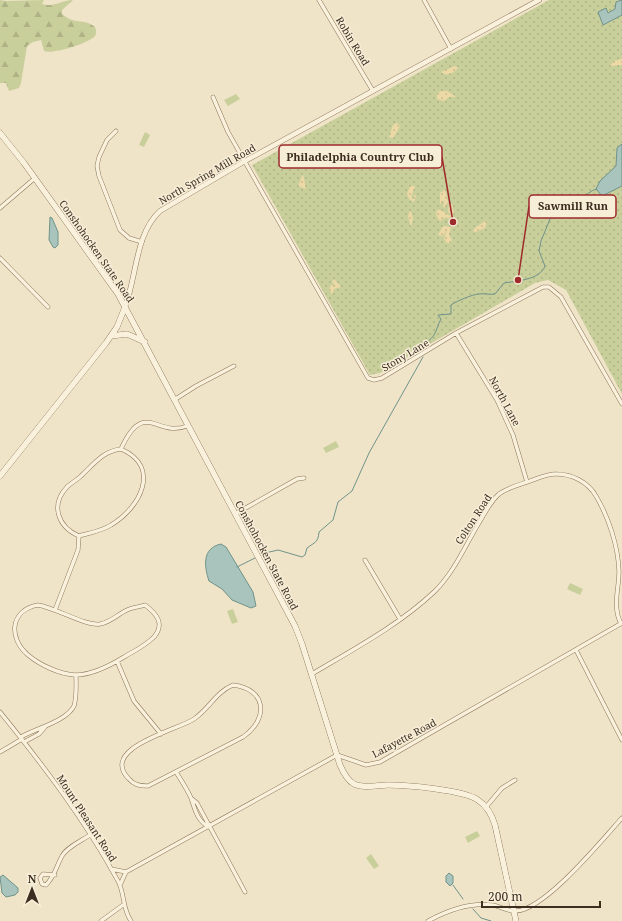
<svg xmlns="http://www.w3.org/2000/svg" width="622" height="921" font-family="'Noto Serif',serif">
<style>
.grass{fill:url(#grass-dots)}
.forest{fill:url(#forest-firs)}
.sand{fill:url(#sand-dots)}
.park{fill:#c9cf9b}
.water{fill:#a9c4bc;stroke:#6f938a}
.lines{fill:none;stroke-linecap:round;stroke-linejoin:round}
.stream{stroke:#6f938a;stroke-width:1}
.minor-casing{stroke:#8d765c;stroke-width:4.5}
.tertiary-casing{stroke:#8d765c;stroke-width:5.5}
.secondary-casing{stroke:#6f573f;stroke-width:6}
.minor{stroke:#faf1dc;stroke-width:3.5}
.tertiary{stroke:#faf1dc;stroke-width:4.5}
.secondary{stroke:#faf1dc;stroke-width:5.5}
.labels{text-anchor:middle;stroke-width:3;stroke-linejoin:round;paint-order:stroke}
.street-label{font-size:10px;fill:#3d2e20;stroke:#f7eed8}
.leader{fill:none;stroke:#9e2a2b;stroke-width:1.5}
.callout-dot{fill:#9e2a2b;stroke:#f7eed8;stroke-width:1.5}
.callout{fill:#f7eed8;stroke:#9e2a2b;stroke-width:1.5}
.callout-label{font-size:11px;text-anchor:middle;font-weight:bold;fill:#3d2e20}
</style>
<defs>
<pattern id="grass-dots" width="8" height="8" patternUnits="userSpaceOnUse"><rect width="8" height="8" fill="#c9cf9b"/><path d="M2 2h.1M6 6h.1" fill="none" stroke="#aeb285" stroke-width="1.8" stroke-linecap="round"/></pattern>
<pattern id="forest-firs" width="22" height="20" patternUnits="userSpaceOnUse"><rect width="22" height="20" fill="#c9cf9b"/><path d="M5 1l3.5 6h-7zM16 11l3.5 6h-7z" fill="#aeb285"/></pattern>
<pattern id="sand-dots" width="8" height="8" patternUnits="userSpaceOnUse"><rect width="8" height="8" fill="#ecd9a5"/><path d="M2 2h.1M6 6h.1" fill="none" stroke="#cbbb8e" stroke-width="1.8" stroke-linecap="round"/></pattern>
</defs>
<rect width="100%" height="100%" fill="#f0e4c8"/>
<path class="grass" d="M549,0H622V394L566,290L548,280L535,283L380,373L370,375L252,165Z"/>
<path class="forest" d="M0,0L6,1L44,0L42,4C52,8 63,0 73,0L62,10V14C76,26 82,17 95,27C96,30 97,33 95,36C89,43 52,55 44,51L41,40L33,42L27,46L21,83L19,88L9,91L6,83H0Z"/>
<path class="sand" d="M622,59V65L610,66L614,61Z
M455,66L458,68C454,73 447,77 441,72Z
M441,91H447L456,97H449L444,101L437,99V94Z
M397,123L400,126L393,138L389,137L393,125Z
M303,174L306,189L298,186Z
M410,186H415L411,198L413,199L415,195L416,196L414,202L409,199L407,194Z
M445,190L448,202L444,208L443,206L445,200L440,204V193Z
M449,204H452L454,213L452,218L449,219L446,217L440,221L436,215L437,210H441L450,216L451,214L448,212Z
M410,210L413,218L411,227L408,216Z
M487,220L485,228L476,232L473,231L475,228Z
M443,226L451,227L449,235L452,240L450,243H447L444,239L447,229L443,236L438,235Z
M334,279L341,287L334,289L332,294L329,290L331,285L336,286L332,282Z"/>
<path class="park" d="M236,94L240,99L228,106L224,100Z
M145,132L150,135L144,147L139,145Z
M336,441L339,447L326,453L323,448Z
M570,583L583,589L580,595L567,589Z
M233,609L238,622L232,624L227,611Z
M477,831L480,836L468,843L465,837Z
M371,854L379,866L374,869L366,858Z"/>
<path class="water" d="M622,0V15L603,25L598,12L606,8L608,13L615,9L616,2Z
M622,144V186L602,196L596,189L600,181L616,166L617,148Z
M50,217L52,218L58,232V245L55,248L53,247L49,240Z
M221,544L226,547L253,592L256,606L251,608L232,600L222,589L209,581C204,566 202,548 221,544Z
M449,873L453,876V883L450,886L446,882V876Z
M3,875L18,888V892L15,895L6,897L2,893L0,877Z"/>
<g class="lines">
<path class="stream" d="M424,348C425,342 431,340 434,335C437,330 438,324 441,319L438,315L451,314V305C455,302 473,294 479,294C484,293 490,295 495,294L504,283C516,281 540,280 545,266L539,251L541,241L550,219L560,208V203C567,200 573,201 581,198C587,196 590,190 597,189
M261,554L278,550L302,557L305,555L307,548C315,542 318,543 319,532L333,520L338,502L352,491L369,453L423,357
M237,567L255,558
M453,885L463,899
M473,909L481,918L491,921"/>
<g class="minor-casing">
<path id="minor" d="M319,0L373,91
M424,0L451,49
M213,97L228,132L368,378L374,380L382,378L456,333L543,287H549L561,297L622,404
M116,131L107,140L99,157L97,166L99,176L120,230L129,238L142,242
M0,208L35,178
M0,258L48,307
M456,333L497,400L513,435L527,482
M174,400L196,386L234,366
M121,449C162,467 140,508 111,525C102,531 89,533 79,536C58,527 50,505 67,487C71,483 77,480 81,476C94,464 103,451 121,449Z
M121,449C144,398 157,438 187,426
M235,514L297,479L304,478
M365,560L400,619
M38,605C56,608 85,626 100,624C111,622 118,614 127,610C133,607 140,607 145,605C157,614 165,624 154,637C145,646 134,651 124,657C111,665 91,675 75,675C59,674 40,665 28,655C8,638 10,610 38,605Z
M55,610L78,550L79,536
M576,650L622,740
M117,661L134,701L161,734
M312,674C354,649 399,625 434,592C454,573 466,544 480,521C486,511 491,501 499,494C507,488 518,485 527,482C536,479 546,474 556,474C572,474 588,482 596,496C609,518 618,546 619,571C619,590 612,606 621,624
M233,685C267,689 269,719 243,737L148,786C140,786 134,785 129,779C98,748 178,730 194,719C209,709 216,692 233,685Z
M0,712C43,765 85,820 118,881C125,894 122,908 131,921
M21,737C34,729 67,721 74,706C77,696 76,685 76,675
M24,742L39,734L45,727
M0,752L22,739
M176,772C181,780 187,789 191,798C195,809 197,821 209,827
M191,798L197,803L245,892
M486,807L502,788L515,780
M111,869L126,872L337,755L366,765L380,762L622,623
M55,875L43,874L40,878L42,884L46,885C55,876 56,867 62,856C67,847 81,841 90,835
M120,885L126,872
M101,921L123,905
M428,921C448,910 469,902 492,905C500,906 509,912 516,911C545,910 602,840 622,818"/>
</g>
<g class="tertiary-casing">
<path id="tertiary" d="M125,307C137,276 135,234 160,211L245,161L539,0"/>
</g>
<g class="secondary-casing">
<path id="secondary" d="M0,133L24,163L118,294L295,626L302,644L340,765C343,772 347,780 354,784C365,789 377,785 388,785C406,785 464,790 478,800C487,806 492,815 495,825L516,921
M111,336L127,334L145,342
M0,476L106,343L117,327L125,307"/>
</g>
<use href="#minor" class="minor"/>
<use href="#tertiary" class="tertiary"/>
<use href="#secondary" class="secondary"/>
</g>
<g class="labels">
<g class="street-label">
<text transform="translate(353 41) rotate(59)" y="4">Robin Road</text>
<text transform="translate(207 174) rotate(-30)" y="4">North Spring Mill Road</text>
<text transform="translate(97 251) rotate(55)" y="4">Conshohocken State Road</text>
<text transform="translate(405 355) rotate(-31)" y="4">Stony Lane</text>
<text transform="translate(505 401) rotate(62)" y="4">North Lane</text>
<text transform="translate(473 519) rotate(-57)" y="4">Colton Road</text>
<text transform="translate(267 555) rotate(62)" y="4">Conshohocken State Road</text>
<text transform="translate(404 738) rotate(-28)" y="4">Lafayette Road</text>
<text transform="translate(87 818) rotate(57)" y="4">Mount Pleasant Road</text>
</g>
</g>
<path class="leader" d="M453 222L442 157M518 280L529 206"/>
<g class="callout-dot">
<circle cx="453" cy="222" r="4"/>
<circle cx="518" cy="280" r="4"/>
</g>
<g class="callout">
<rect x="279" y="145" width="163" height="23" rx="4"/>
<rect x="529" y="195" width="87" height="23" rx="4"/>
</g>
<g class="callout-label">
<text x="360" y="161">Philadelphia Country Club</text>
<text x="573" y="210">Sawmill Run</text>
</g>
<g transform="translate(32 889)" stroke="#f7eed8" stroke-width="3" paint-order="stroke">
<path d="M0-3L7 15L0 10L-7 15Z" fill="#3d2e20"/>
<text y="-6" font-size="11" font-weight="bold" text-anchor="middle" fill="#3d2e20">N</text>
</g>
<path d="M482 901v6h118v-6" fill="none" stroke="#3d2e20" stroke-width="2"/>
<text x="488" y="901" font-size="12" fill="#3d2e20" stroke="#f7eed8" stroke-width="3" paint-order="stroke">200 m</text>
</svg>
